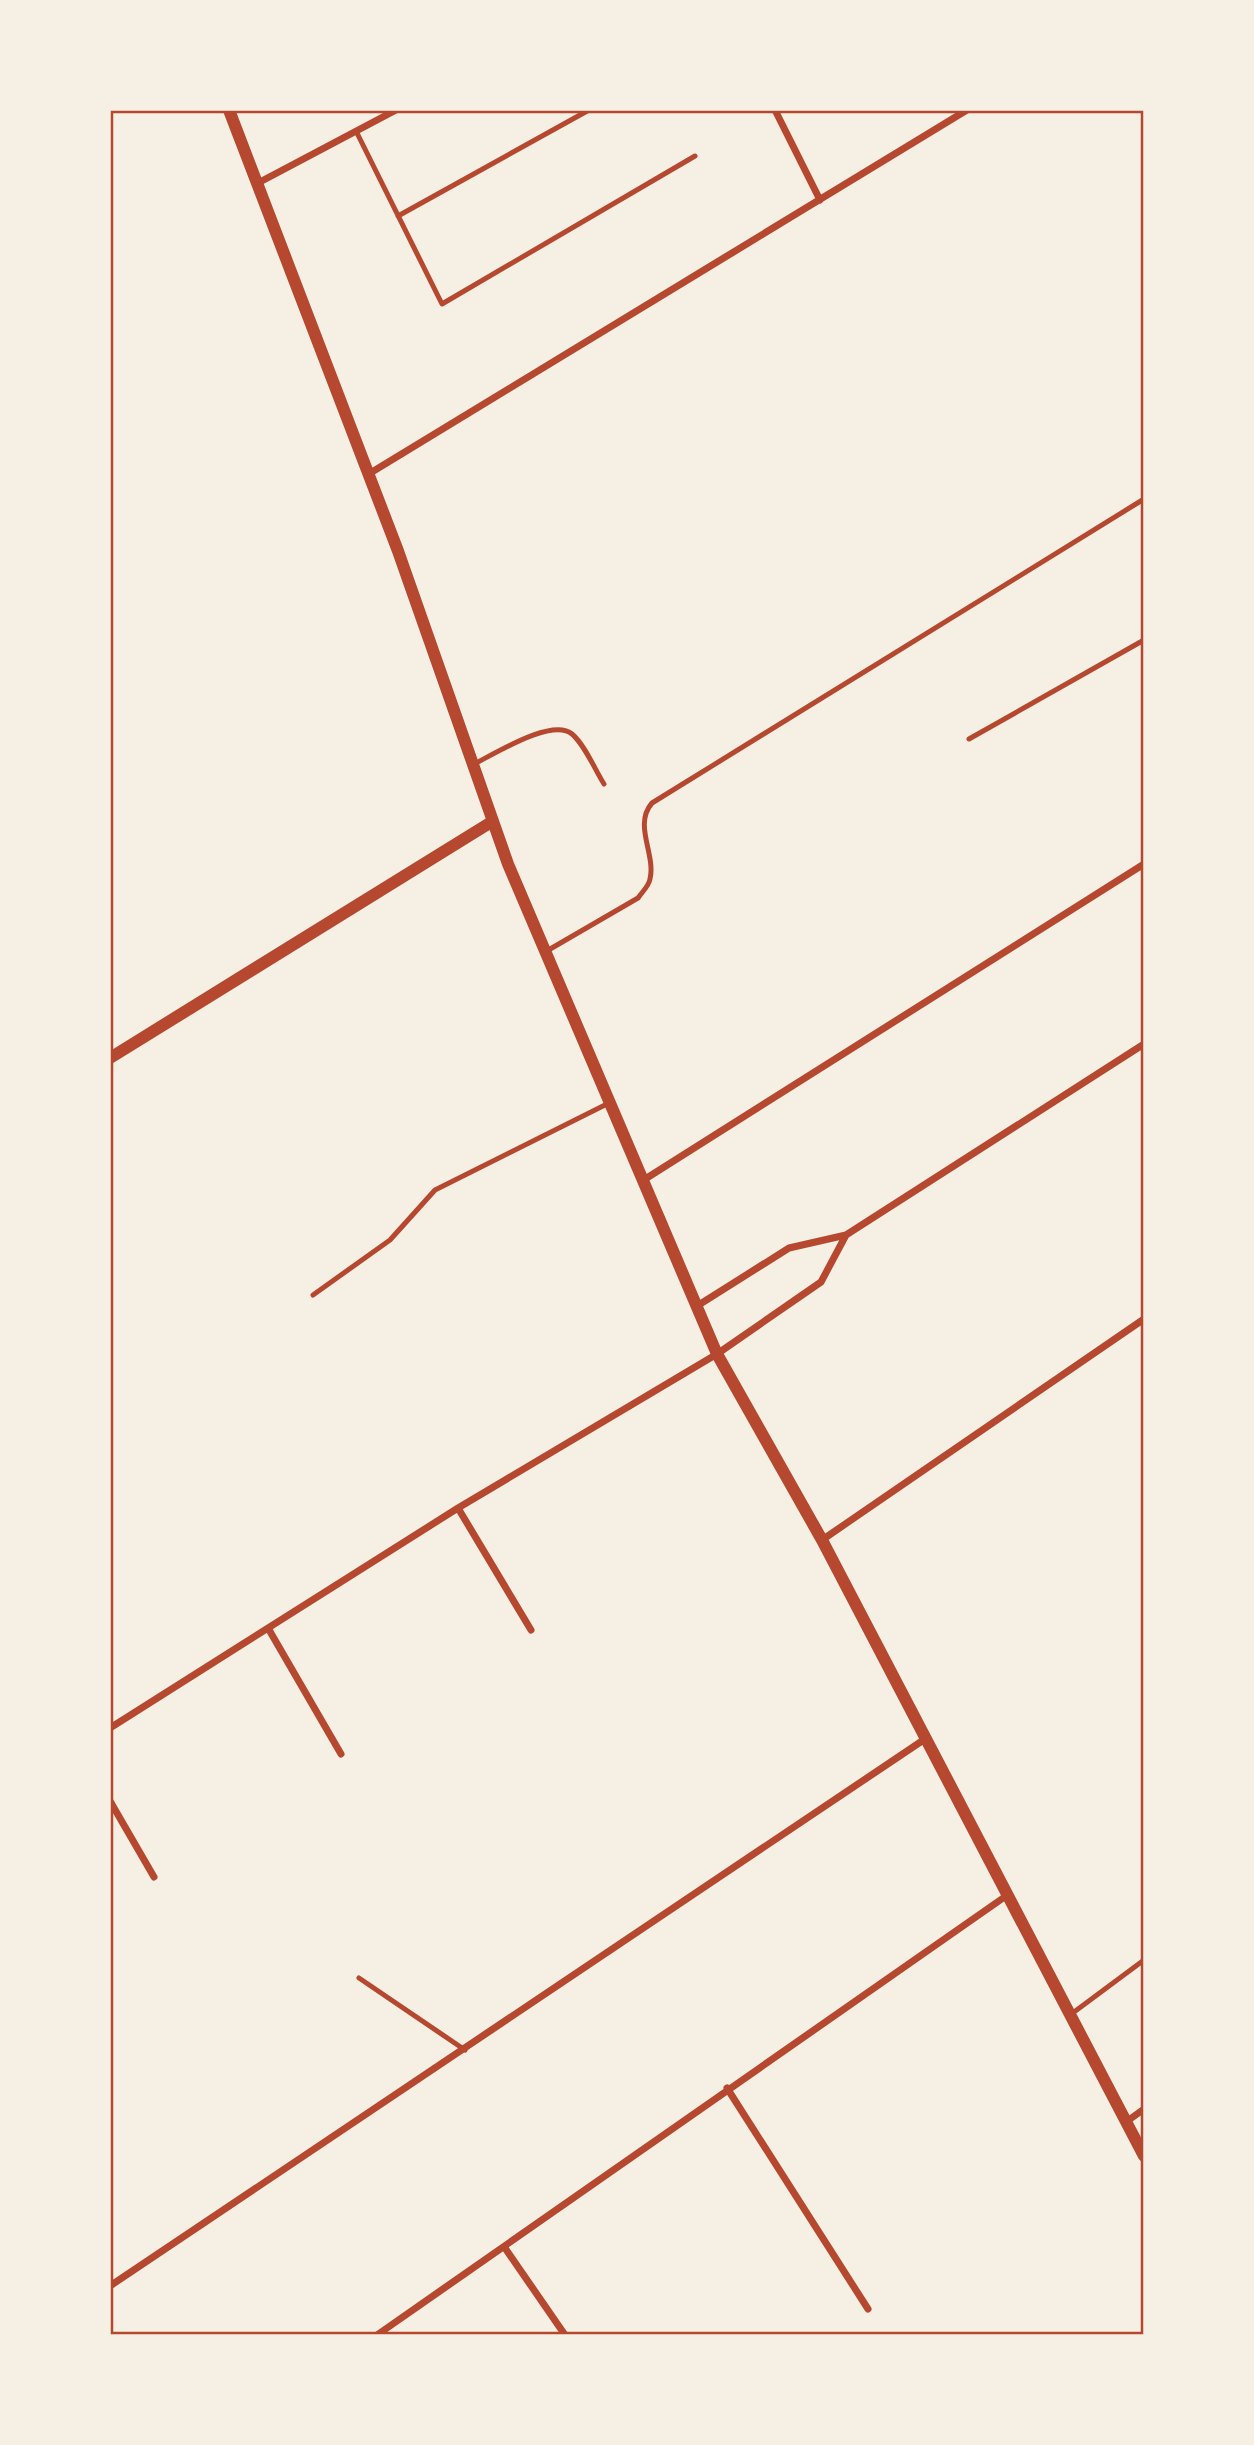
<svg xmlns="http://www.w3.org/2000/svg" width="1254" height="2445" font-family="'Noto Sans',sans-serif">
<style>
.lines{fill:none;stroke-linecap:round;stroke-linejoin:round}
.service{stroke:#b5482f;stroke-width:5}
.minor{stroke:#b5482f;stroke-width:7}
.tertiary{stroke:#b5482f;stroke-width:12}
.neatline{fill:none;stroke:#b5482f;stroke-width:2.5}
</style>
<rect width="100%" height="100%" fill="#f6efe4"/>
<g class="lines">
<path class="service" d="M356,131L442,304L695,156
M398,216L589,110
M969,739L1144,640
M472,765C493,755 552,717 572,734C585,745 595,770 604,784
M545,952L638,898C642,892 649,886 650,879C656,854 633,825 652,803L1144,499
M313,1295L390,1240L435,1190L609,1103
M359,1978L465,2050
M1070,2015L1144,1960"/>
<path class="minor" d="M775,110L820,200
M258,183L396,110
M367,475L967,110
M642,1181L1144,864
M697,1306L789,1248L846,1235L1144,1044
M458,1508L531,1630
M822,1540L1144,1319
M268,1628L341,1754
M110,1728L458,1508L717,1354L821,1282L846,1235
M110,1801L154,1877
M727,2088L868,2309
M1126,2122L1144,2109
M505,2248L565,2335
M110,2286L925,1739
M377,2335L1006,1896"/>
<path class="tertiary" d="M229,110L398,551L508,864L717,1354L822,1540L1144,2156
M110,1058L493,821"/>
</g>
<rect width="1254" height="2445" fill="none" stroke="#f6efe4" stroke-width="224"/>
<rect x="112" y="112" width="1030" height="2221" class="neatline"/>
</svg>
